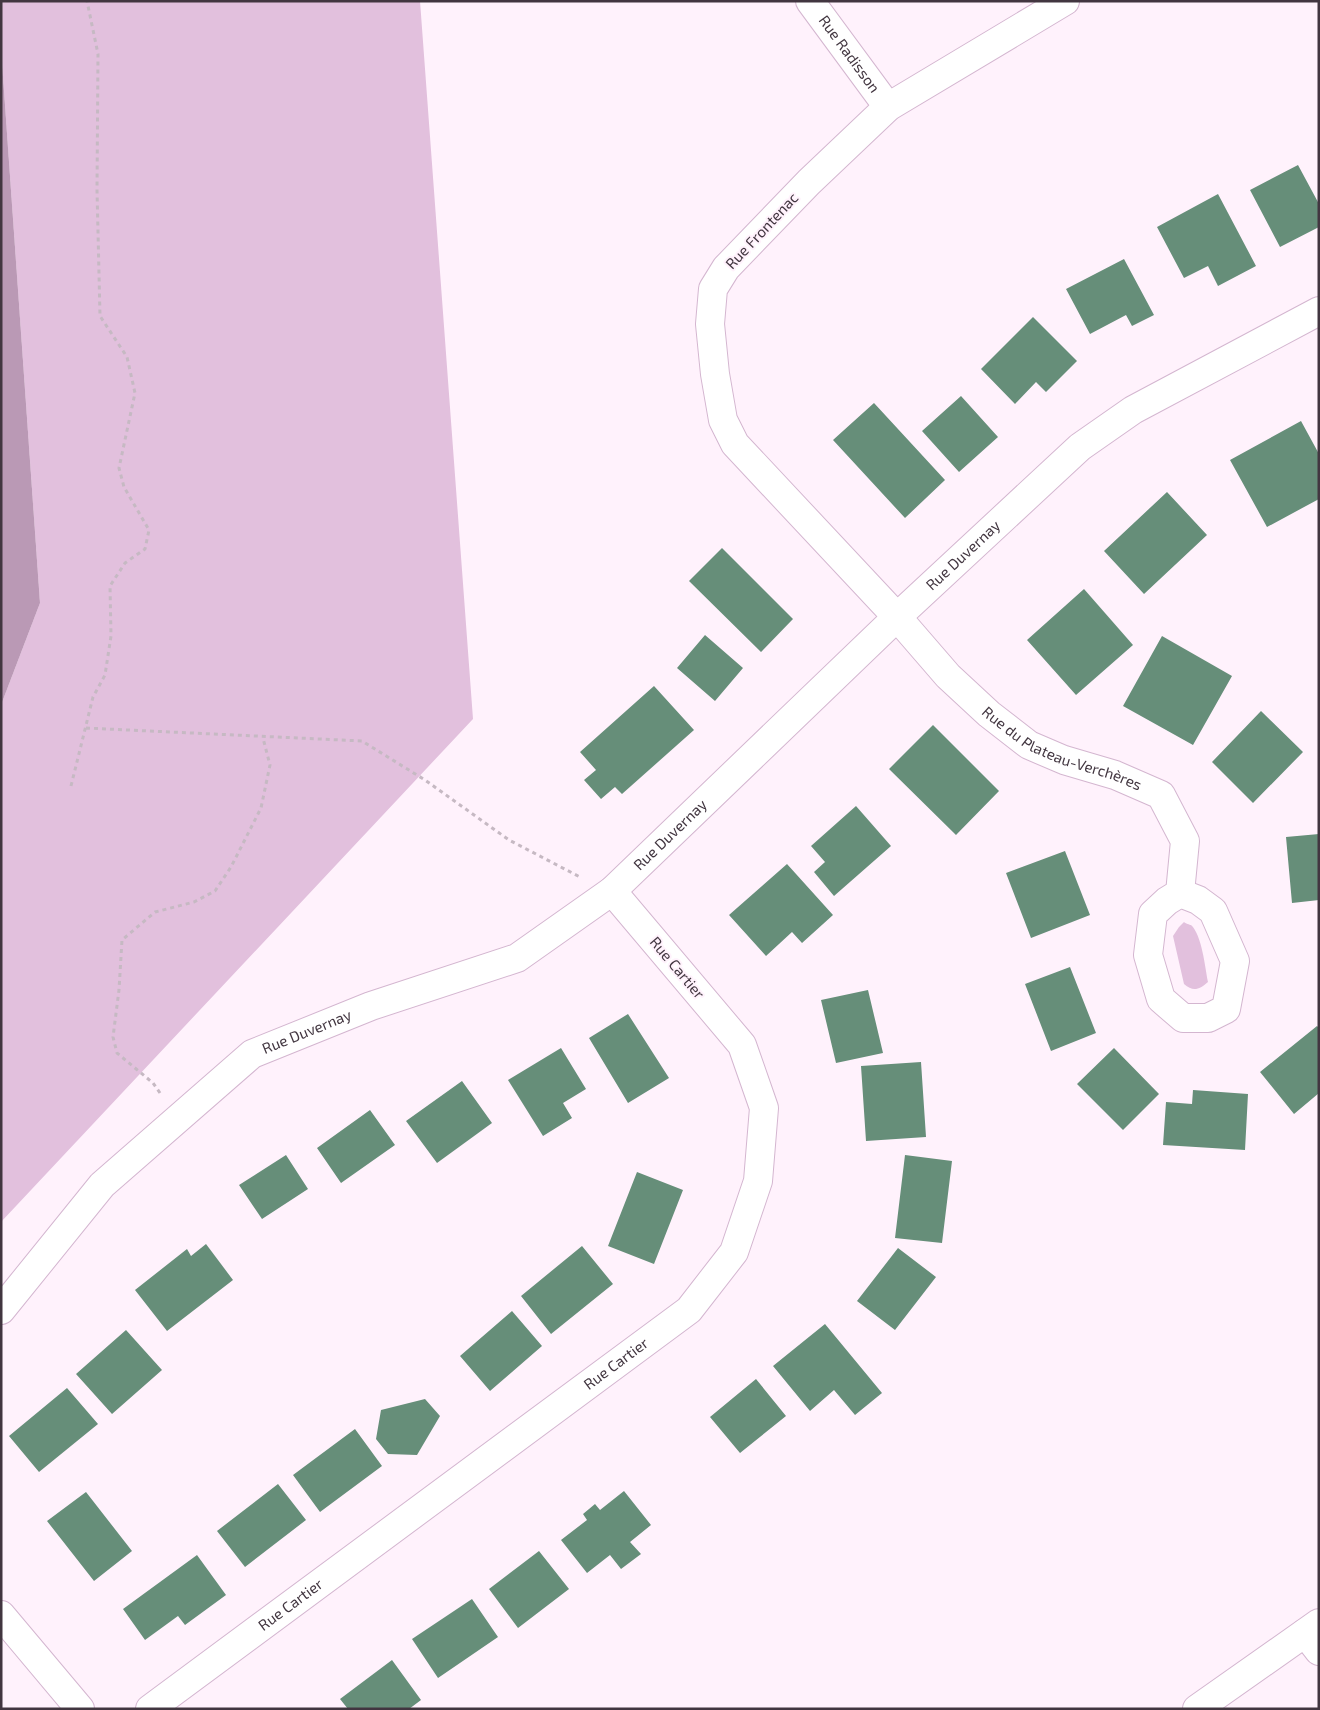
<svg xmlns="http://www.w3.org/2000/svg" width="1320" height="1710" font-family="'Exo 2',sans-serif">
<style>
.green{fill:#e2c0dd}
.water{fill:#ba99b5}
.building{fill:#668e79}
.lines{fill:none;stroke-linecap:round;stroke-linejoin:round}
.minor-casing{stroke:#d4b6d0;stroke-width:30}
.path{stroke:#c6b9c3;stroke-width:3;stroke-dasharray:4 4;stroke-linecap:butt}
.minor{stroke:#fff;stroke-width:28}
.labels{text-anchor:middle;stroke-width:4;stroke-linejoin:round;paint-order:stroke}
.street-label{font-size:15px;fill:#423640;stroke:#fff2fc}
</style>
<rect width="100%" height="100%" fill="#fff2fc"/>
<path class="green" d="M1,1H420L473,719L1,1222V705L40,603L1,48Z
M1184,922C1185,923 1190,925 1191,925C1202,935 1205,967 1208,982C1199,990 1193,992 1184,984L1173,936L1179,927Z"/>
<path class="water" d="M1,48L40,603L1,705Z"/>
<path class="building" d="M1298,165L1319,204V227L1280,247L1250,190Z
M1218,194L1256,266L1218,286L1208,266L1184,278L1157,227Z
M1124,259L1154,315L1132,326L1126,315L1090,334L1066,289Z
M1033,317L1077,361L1046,392L1036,382L1015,404L981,369Z
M961,396L998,437L959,472L922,431Z
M874,403L945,480L905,518L833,440Z
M1301,421L1319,454V499L1267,527L1230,460Z
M1167,492L1207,535L1144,594L1104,551Z
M722,548L793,619L761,652L689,581Z
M1084,589L1133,645L1076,695L1027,640Z
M705,635L743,668L715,701L677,668Z
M1162,636L1232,676L1193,745L1123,706Z
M654,686L694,730L622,794L615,787L601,799L584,780L596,770L580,752Z
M1261,711L1303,752L1253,803L1212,762Z
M933,725L999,791L956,835L889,769Z
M856,806L891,846L834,896L814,872L825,862L811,846Z
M1319,834V900L1292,903L1286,837Z
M1065,851L1090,915L1031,938L1006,873Z
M787,864L833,915L802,943L792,932L766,956L729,915Z
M1070,967L1096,1033L1051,1051L1025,984Z
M868,990L883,1053L836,1063L821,1000Z
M628,1014L669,1078L628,1103L589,1038Z
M1317,1026L1319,1028V1093L1294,1114L1260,1072Z
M561,1048L586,1089L563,1103L572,1118L543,1136L508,1080Z
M1114,1048L1159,1094L1123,1130L1077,1084Z
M921,1062L926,1137L866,1141L861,1066Z
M462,1081L492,1123L437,1163L406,1121Z
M1193,1090L1248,1094L1245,1150L1163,1145L1166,1102L1192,1104Z
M370,1110L395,1145L341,1183L317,1148Z
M286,1155L308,1189L262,1219L239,1185Z
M905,1155L952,1161L942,1243L895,1238Z
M637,1172L683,1190L654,1264L608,1246Z
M206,1244L233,1280L167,1331L135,1290L187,1249L191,1256Z
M582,1246L613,1284L551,1334L521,1296Z
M898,1248L936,1277L895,1330L857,1301Z
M512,1311L542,1346L490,1391L460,1356Z
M825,1324L882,1393L855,1415L834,1390L810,1411L773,1366Z
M126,1330L162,1370L112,1414L76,1374Z
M756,1379L786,1416L740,1453L710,1417Z
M67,1388L98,1424L39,1472L9,1436Z
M425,1399L440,1416L417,1455L388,1454L376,1439L381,1410Z
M355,1429L382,1466L320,1512L293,1475Z
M278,1484L306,1520L245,1567L217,1531Z
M624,1491L651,1525L630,1542L641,1554L621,1569L610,1555L587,1573L561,1540L587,1520L583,1514L595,1504L600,1510Z
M86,1492L132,1551L94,1581L47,1521Z
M539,1551L569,1589L518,1628L489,1589Z
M197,1555L226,1595L185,1625L178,1616L145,1640L123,1609Z
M472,1599L498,1637L438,1678L412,1639Z
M392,1660L421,1700L409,1709H348L340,1699Z"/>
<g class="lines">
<g class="minor-casing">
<g id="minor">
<path id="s1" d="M810,1L888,107"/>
<path id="s2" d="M1065,1L888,107L809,182L726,268L713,289L710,324L715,374L723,420L735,444L897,617L948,676L989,714L1029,745L1064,760L1115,775L1161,795L1185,841L1180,893L1198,900L1213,911L1235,961L1226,1009L1208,1018H1183L1161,999L1148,955L1153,914L1167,901L1180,893"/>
<path id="s3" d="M1,1310L102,1185L252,1054L371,1006L517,958L612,891L897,617L1080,447L1133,410L1319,311"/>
<path d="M1,1615L80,1709"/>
<path d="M1305,1633L1319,1651"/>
<path id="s4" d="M150,1709L689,1310L734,1252L758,1181L764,1108L742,1045L612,891"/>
<path d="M1197,1709L1319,1623"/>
</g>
</g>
<path class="path" d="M86,728L362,741L425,780L509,840L580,877
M71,786L93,697L105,675L111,636L110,586L125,563L145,549L149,530L124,487L119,468L135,393L127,357L100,316L97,190L98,54L87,1
M160,1093L153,1083L117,1053L113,1037L119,990L122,940L155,912L194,902L215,891L231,867L261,808L270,765L263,738"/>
<use href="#minor" class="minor"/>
</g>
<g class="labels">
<g class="street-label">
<text dy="5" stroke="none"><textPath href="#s1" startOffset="66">Rue Radisson</textPath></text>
<text transform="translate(762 231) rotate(-47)" y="5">Rue Frontenac</text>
<text dy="5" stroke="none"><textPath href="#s3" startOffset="1244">Rue Duvernay</textPath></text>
<text dy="5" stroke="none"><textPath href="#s2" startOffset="1071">Rue du Plateau-Verchères</textPath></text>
<text dy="5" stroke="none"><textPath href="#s3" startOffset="839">Rue Duvernay</textPath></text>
<text transform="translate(677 968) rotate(50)" y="5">Rue Cartier</text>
<text dy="5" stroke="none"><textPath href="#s3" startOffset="419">Rue Duvernay</textPath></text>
<text dy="5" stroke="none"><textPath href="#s4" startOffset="580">Rue Cartier</textPath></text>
<text dy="5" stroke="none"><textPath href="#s4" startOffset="175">Rue Cartier</textPath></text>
</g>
</g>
<rect width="1320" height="1710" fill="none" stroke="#423640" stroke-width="5"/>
</svg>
